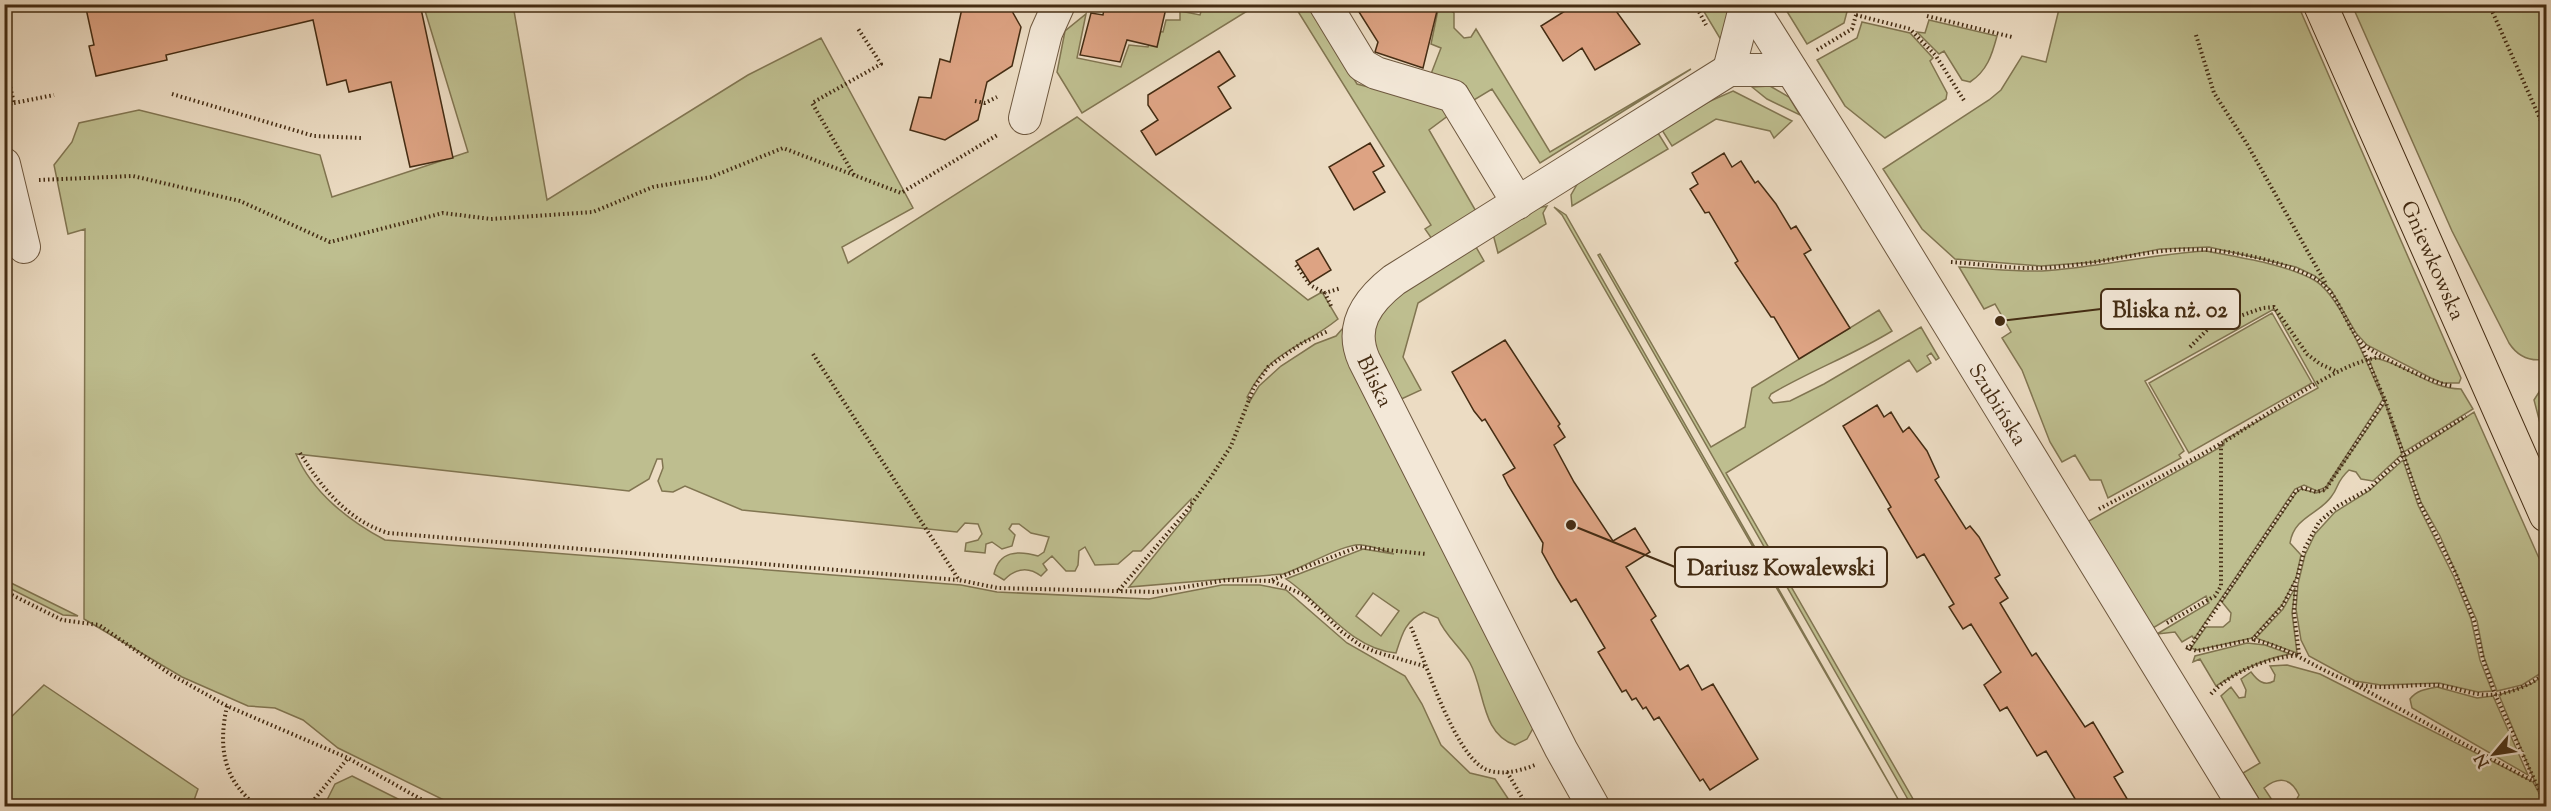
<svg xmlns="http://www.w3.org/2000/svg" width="2551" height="811" font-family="'Sorts Mill Goudy',serif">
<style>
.green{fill:#bebe8f;stroke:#817551;stroke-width:1.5;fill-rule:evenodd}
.building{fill:#dda383;stroke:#442c13;stroke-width:1.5}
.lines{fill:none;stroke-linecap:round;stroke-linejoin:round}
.minor-casing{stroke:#6e583f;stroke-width:34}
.major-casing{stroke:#442c13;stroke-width:35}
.path{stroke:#442c13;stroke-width:4;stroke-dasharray:1.5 3;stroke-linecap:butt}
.minor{stroke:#f3e8d8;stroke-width:32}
.major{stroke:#ecdcc3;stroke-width:33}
.labels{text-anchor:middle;stroke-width:4.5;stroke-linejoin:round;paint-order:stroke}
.street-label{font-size:21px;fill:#442c13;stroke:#f3e8d8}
.leader{fill:none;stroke:#442c13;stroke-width:2}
.callout-dot{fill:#442c13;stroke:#f3e8d8;stroke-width:2}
.callout{fill:#f3e8d8;stroke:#442c13;stroke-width:2}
.callout-label{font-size:22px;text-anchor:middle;font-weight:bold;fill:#442c13}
</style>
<rect width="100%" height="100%" fill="#ecdcc3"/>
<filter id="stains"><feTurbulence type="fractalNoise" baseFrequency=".00333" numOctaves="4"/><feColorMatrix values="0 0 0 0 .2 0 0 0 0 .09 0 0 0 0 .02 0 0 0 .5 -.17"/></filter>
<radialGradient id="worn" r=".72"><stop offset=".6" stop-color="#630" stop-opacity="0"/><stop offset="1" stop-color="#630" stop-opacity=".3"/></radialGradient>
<path class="green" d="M423,4L513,5L547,200L748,75L821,38L913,208L842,247L848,263L1077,117L1308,300L1322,292L1338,319C1300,350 1271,348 1247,397L1250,401L1259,386L1281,366L1315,344L1336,336L1343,328L1344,340L1536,723L1527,739L1515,745C1481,734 1485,690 1470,663C1461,647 1445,636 1438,618L1424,612C1405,621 1402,634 1396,653C1350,649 1322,603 1286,579L1363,549L1394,554C1384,551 1373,546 1362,545C1346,542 1303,568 1283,574L1129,587L1191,510V499L1141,551H1133L1118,564L1095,565L1085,547L1079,551L1078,565L1075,571H1066L1052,556L1043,564L1047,570L1041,576C1028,566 1016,568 1004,580L994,574C999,551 1018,550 1038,556L1044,552L1049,537L1031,533L1019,524H1012L1009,529L1015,535L1012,546L1002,549L992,542L986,544L985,553L965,551L966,543L978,540L982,534L978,524L965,523L957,532L742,510L685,486L673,492L662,491L658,481L663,468L662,459H657L649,479L629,491L296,454C312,492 349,521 385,540L961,585L997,592L1149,599L1222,585H1260L1286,590L1347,643L1405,676L1422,704L1441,745L1470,773L1495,779L1513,806H456L338,748L303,720L275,708L248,706L182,677L84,619L85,229L68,234L54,165L72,142L79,123L139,110L320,155L332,197L468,152ZM1373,593L1399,611L1381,636L1356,616Z
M1203,5H1257L1082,113L1057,72L1065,31L1086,14L1077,58L1121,67L1129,45L1148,47L1154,31L1163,32L1166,20H1180V11L1200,15Z
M1294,5H1309L1357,84L1443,106L1449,115L1429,130L1477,213L1432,239L1425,229L1431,225Z
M1422,5H1442L1454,13V28L1464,38L1471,37L1476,29L1550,152L1691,69L1540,163L1492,89L1474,100L1466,86L1386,68L1431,74L1441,48L1431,44L1438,10Z
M1700,5H1729L1731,12L1724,45Z
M1832,5L1838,7L1846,5L1848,8L1844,23L1807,44L1783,5Z
M2060,5H2298L2461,378L2459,383H2443L2431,378L2367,345L2356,333L2331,290L2315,276L2296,267L2209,247L2160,249L2095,262L2041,266L1955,259L1922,229L1883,169L1989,100L2001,90L2022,56L2046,62Z
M2352,5H2546V359C2530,362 2518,357 2509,343L2452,231Z
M1929,20L1997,36C1992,55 1987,71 1970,82L1962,80L1944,51L1939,54L1917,32L1925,33Z
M1862,22L1910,33L1933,58L1930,61L1947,93L1946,99L1885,138L1845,106L1817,60L1857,38Z
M1770,86L1789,97L1800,115L1767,99L1752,87Z
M1733,91L1792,121L1774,138L1770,131L1716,119L1672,146L1662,130L1708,102Z
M1658,133L1668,149L1572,206L1571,195L1579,181Z
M1547,206L1543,213L1546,224L1498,253L1493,234L1537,208Z
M1554,207L1566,215L1902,806L1562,215Z
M1471,247H1476L1484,261L1418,303L1403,357L1421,390L1397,401C1382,374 1365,341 1376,309Z
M2206,251C2240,258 2282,263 2314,280C2340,294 2370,370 2383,399L2326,487L2317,491L2304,485L2295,489L2194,639L2192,636L2182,642L2175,632L2157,634L2209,603L2206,596L2153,628L2087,522L2224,445V440L2318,388L2274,309L2145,381L2184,451L2179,455L2181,458L2108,498L2101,480H2090L2075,455L2062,462L2050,442L2022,370L2002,338L2011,332L1995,304L1984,309L1959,267C1986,268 2014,272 2042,271C2097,268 2150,254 2206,251Z
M1600,254L1711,447L1745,427L1752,388L1879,310L1892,331C1853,355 1810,371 1771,394L1769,398L1773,403L1790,401L1824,384L1921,327L1939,358L1936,360L1931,353L1927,356L1931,363L1917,372L1909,360L1726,473L1917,806L1910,803L1598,255Z
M2272,313L2312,383L2189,453L2149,383Z
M2375,358C2406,364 2429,389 2461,389L2473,409L2404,452L2369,359Z
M2546,381V446L2534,400Z
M2385,403L2402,454L2373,481L2361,479L2356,472L2349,470C2335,483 2340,486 2331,497C2319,514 2294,517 2290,543L2301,555L2296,578L2282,605L2252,638L2197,650L2191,648L2206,627H2223L2230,621L2231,613L2222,602L2296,493L2301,489L2316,493L2325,490Z
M2474,412L2546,574V670L2522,685L2497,691L2484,657L2477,621L2440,536L2421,502L2405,457Z
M2403,460L2418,505L2454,577L2471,619L2480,660L2492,691L2478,692L2439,683L2381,685L2355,681L2309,656L2301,640L2296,609L2298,584L2305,555L2315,534L2335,512L2369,491Z
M5,580L78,616L63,615L5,586Z
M2295,588L2292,613L2297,653L2256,638L2283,609Z
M2247,643L2265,645L2290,654C2262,659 2240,671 2216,686L2200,659L2193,662L2195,656Z
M2287,665L2320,674L2533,782L2546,806H2293L2299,795C2291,778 2279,776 2264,788L2276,806H2263L2243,773L2260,763L2221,696L2231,687L2239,698L2245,697L2246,690L2241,679L2251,672C2257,680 2264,687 2274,681L2275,675L2270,666Z
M2546,674V802L2535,782L2499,695L2531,684Z
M44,685L198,789L192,806H5V723Z
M2437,687L2477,698L2493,696L2528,775L2412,708L2410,699C2417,690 2426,689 2437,687Z
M352,776L412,806H330L326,802L335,784Z"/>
<path class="building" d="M85,4H420L453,158L410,167L391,82L349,92L346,80L327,85L313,20L166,55L167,60L96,76L89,46L94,45Z
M963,4H1008L1021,27L1012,66L987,82L978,120L945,140L910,130L919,97L931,98L940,59L950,62Z
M1105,4H1167L1157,47L1127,40L1120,62L1080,55L1091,13L1103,15Z
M1354,4H1420L1437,11L1423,68L1375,52L1378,42Z
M1576,4H1611L1640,44L1595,70L1582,48L1563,61L1541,26Z
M1219,51L1235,76L1218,87L1231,108L1156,155L1141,131L1158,120L1148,105V95Z
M1370,143L1384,166L1373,172L1385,192L1354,210L1329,167Z
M1724,153L1732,167L1741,161L1755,183L1758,181L1776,204L1791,229L1796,226L1811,250L1804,254L1850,328L1799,359L1774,317H1771L1735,263L1738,261L1709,212L1705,213L1690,189L1698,184L1692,173Z
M1318,248L1331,270L1310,283L1296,261Z
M1505,340L1560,424L1558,426L1565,437L1554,445L1574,482L1613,541L1635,528L1650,552L1626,567L1656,616L1651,620L1680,670L1688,665L1702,690L1713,684L1758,759L1710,790L1703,779L1700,781L1659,717L1654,720L1646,707L1643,709L1636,698L1632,700L1626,690L1622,692L1598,652L1605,648L1576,599L1571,602L1557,579L1542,552L1543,543L1508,485L1503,475L1515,468L1485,419L1482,421L1474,411L1452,372Z
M1877,405L1884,417L1891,412L1903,432L1909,427L1927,451L1939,477L1935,480L1966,529L1970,526L1979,537L2000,575L1995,578L2008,598L2000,603L2032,656L2036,653L2085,727L2093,722L2123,772L2114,777L2132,807H2080L2046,751L2037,756L2007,707L2000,711L1984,685L2001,672L1971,624L1963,629L1949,607L1954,604L1924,554L1917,558L1888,509L1891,507L1843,426Z"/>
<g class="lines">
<g class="minor-casing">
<g id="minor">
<path d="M1325,4L1362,65L1376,73L1453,96L1518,203"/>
<path id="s1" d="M1750,4L1857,174L2244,806"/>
<path d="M1729,70L1746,4"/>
<path d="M1025,118L1046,33L1059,4"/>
<path d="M4,164L24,247"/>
<path d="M1593,806L1561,749L1364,360C1349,326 1367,301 1394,280L1729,70H1791"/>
</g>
</g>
<g class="major-casing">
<g id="major">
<path id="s2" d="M2320,4L2546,515"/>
</g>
</g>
<path class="path" d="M1093,4L1104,9
M1695,4L1706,25
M1998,4L2018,9
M2489,4L2546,132
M1856,15L1910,29L1936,56L1965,102
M1927,16L2012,37
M2196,35L2214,93L2247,144L2326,284
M1817,50L1852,29L1856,15L1854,4
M4,61L14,103L4,105
M172,94L314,136L362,138
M975,101L985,103L997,97
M14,103L54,95
M854,175L812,103L881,64L857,27
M39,180L133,176L240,201L330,242L443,213L491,219L593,212L653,187L711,177L783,148L901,193L999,134
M1951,262C1981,264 2012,269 2042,268C2083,266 2122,256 2163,251C2211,245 2269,256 2313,277C2337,289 2343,319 2358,339C2368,353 2437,386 2454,386
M1296,265L1310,285L1325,293
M1331,306L1325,293L1341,288
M2190,347L2211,326L2263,308L2274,307L2307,354L2320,364L2338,372
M813,354L959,580L998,588L1156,592L1226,580L1272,581L1304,595L1342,632L1360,645L1376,652L1427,667
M2385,400L2420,504L2456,574L2474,621L2483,659L2495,694L2546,805
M300,453C322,488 347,520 388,533L958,580
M2099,509C2139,488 2180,467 2220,444C2260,421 2338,361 2381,357
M1272,580L1358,547L1426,554
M1119,590L1185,513L1211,477L1231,446L1254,387L1268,367L1302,343L1328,331
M4,591L62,620L99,625L170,674L227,706L348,758L433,806
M2167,623L2215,596L2221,586V443
M1411,627C1425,661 1454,753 1485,769C1500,776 1520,771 1535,765
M2254,640C2290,647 2317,670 2351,682C2378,692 2405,684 2433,685C2448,685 2463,692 2478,694C2500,698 2530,687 2546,672
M2186,647L2197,651L2253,639L2283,605L2297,578L2305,548L2319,522L2338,506L2369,489L2404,455L2466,416
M2188,650L2296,491L2303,488L2316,492L2325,490L2385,400L2360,343
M2356,685L2534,782
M2211,694C2233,670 2268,658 2299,655L2294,612L2296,582
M227,706C218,747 223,780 257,806
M1507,772L1527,806
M309,806L348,758"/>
<use href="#minor" class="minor"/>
<use href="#major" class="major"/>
</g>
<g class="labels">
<g class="street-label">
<text dy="7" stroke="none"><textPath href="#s2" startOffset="280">Gniewkowska</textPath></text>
<text transform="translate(1375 381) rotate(64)" y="7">Bliska</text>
<text dy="7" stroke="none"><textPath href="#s1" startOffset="471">Szubińska</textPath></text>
</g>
</g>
<path class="leader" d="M2000 321L2101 309M1571 525L1675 567"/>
<g class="callout-dot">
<circle cx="2000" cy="321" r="6"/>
<circle cx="1571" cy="525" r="6"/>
</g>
<g class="callout">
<rect x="2101" y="289" width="139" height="40" rx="6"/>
<rect x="1675" y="547" width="212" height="40" rx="6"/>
</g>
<g class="callout-label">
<text x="2170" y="317">Bliska nż. 02</text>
<text x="1781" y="575">Dariusz Kowalewski</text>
</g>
<rect width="2551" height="811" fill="none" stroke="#ecdcc3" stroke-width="24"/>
<rect x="6" y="6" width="2539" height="799" fill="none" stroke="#442c13" stroke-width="3"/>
<rect x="12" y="12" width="2527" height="787" fill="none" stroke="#442c13" stroke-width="1.5"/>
<g transform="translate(2494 754) rotate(241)" stroke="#f3e8d8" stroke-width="4.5" paint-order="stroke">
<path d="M0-4.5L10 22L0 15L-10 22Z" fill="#442c13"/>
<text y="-9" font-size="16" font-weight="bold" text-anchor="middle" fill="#442c13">N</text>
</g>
<rect width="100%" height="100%" filter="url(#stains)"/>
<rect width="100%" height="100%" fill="url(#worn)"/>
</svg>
